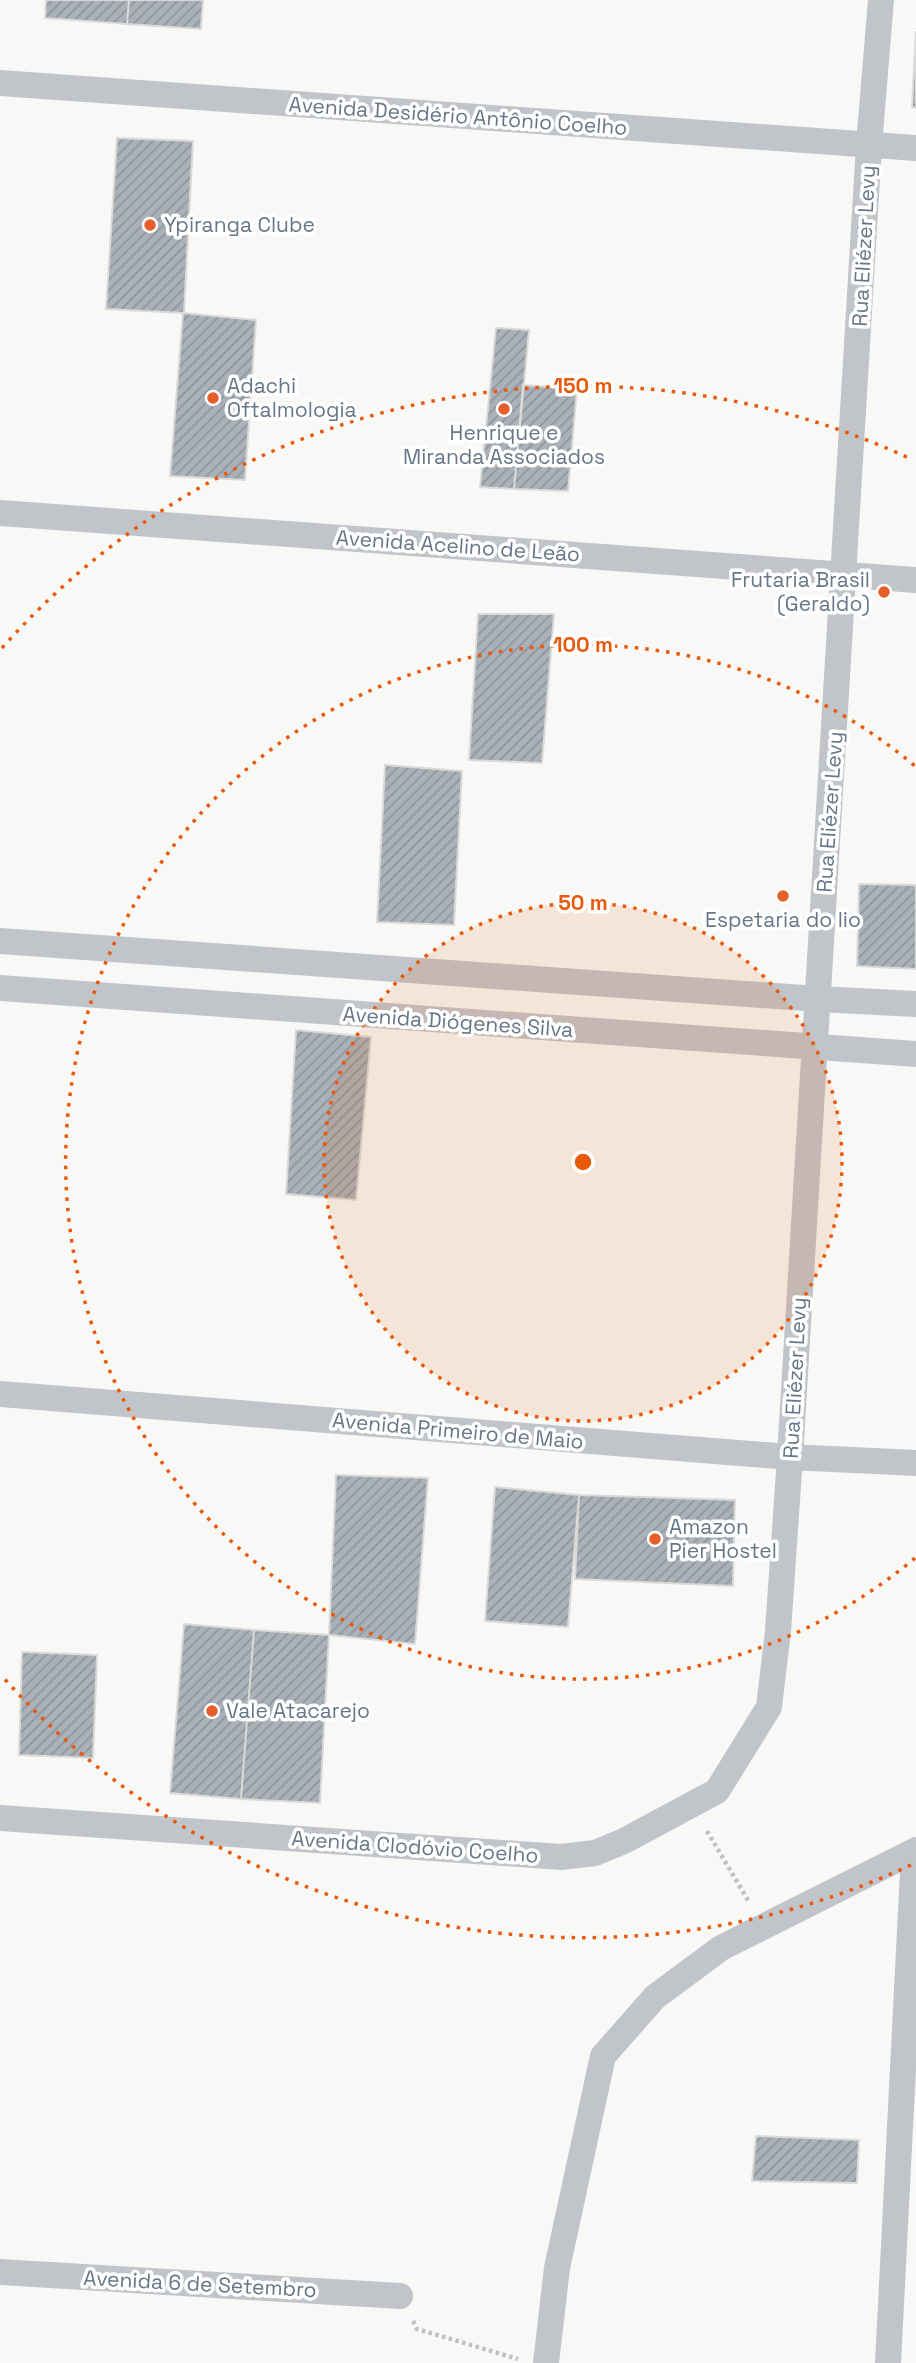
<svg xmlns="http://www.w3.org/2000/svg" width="916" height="2363" font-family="'Space Grotesk',sans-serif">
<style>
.building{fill:url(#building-hatch);stroke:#dadad8;stroke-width:2}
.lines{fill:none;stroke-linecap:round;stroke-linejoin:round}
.path{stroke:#bec0c3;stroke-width:4.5;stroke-dasharray:3.5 3.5;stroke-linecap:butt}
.minor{stroke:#c1c5ca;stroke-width:26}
.ring{fill:none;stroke:#e8590c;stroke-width:3.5;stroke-dasharray:3.5 7}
.poi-dot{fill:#e65e29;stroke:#fff;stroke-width:2.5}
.labels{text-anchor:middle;stroke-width:7;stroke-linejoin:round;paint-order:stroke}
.street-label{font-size:21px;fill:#677787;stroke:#fff}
.poi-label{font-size:21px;fill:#677787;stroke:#fff;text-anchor:start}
.centre{fill:#e8590c;stroke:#fff;stroke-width:3.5}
.ring-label{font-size:21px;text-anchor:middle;font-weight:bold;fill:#e8590c;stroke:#fff;stroke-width:7;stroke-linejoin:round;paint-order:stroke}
</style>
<defs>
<pattern id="building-hatch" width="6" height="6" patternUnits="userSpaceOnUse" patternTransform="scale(1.75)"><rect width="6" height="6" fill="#aab1b8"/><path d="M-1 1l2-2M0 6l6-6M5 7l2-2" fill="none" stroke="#8e959b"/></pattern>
</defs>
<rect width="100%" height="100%" fill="#f8f9f6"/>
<path class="building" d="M46,0H129L127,24L45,18Z
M129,0H203L201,29L127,24Z
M916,31V108L912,107Z
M117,138L193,141L184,313L106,309Z
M183,313L256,320L245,480L170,476Z
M496,328L529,330L514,489L480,487Z
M523,385L577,389L568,491L514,489Z
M478,614H554L542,763L469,760Z
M385,765L462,771L454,925L377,922Z
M859,884L916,885V969L857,966Z
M296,1030L371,1037L356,1200L286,1194Z
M336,1475L428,1478L415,1644L329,1635Z
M495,1487L579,1495L568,1627L485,1621Z
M579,1495L735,1500L733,1586L575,1579Z
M184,1624L254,1630L241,1799L170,1793Z
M254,1630L329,1635L320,1803L241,1799Z
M22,1652L97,1655L93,1758L19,1755Z
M756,2136L859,2140L857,2183L752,2181Z"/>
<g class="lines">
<path class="path" d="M707,1831L749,1902
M413,2321L417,2329L518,2359"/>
<path class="minor" d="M0,83L916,148
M0,513L916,580
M0,941L818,999L916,1004
M0,988L916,1054
M0,1394L790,1457L916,1463
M0,1818L561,1857L595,1853L624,1841L717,1791L769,1707L778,1631L790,1457L869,145L881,0
M0,2272L400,2296
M546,2363L557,2268L603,2056L655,1997L721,1948L916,1850
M888,2363L914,1852"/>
</g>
<circle cx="583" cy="1162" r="259" fill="#e8590c" fill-opacity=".12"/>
<g class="ring">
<circle cx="583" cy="1162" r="259"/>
<path d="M915 1558A517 517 0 1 1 915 766"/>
<path d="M911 1865A776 776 0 0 1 2 1676M2 648A776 776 0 0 1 911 459"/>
</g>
<g class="poi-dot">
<circle cx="150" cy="225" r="7"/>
<circle cx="213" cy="398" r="7"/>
<circle cx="504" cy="409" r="7"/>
<circle cx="884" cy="592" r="7"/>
<circle cx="783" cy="896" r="7"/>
<circle cx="655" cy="1539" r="7"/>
<circle cx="212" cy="1711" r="7"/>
</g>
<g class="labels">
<g class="street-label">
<text transform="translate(458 116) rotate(4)" y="7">Avenida Desidério Antônio Coelho</text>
<text transform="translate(864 246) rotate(-87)" y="7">Rua Eliézer Levy</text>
<text transform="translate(458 546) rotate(4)" y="7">Avenida Acelino de Leão</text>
<text transform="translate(830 812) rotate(-86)" y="7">Rua Eliézer Levy</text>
<text transform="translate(458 1022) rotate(4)" y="7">Avenida Diógenes Silva</text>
<text transform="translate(795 1378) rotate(-87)" y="7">Rua Eliézer Levy</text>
<text transform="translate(458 1431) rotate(5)" y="7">Avenida Primeiro de Maio</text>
<text transform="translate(415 1847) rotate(4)" y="7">Avenida Clodóvio Coelho</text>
<text transform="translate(200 2284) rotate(3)" y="7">Avenida 6 de Setembro</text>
</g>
<g class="poi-label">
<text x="164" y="232">Ypiranga Clube</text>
<text x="227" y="393">Adachi<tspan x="227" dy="24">Oftalmologia</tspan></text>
<text x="504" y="440" text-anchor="middle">Henrique e<tspan x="504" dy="24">Miranda Associados</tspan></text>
<text x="870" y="587" text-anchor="end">Frutaria Brasil<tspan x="870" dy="24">(Geraldo)</tspan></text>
<text x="783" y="927" text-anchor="middle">Espetaria do lio</text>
<text x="669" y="1534">Amazon<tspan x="669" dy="24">Pier Hostel</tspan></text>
<text x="226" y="1718">Vale Atacarejo</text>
</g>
</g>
<circle cx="583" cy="1162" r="10" class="centre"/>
<g class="ring-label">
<text x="583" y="393">150 m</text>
<text x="583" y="652">100 m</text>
<text x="583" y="910">50 m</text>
</g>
</svg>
